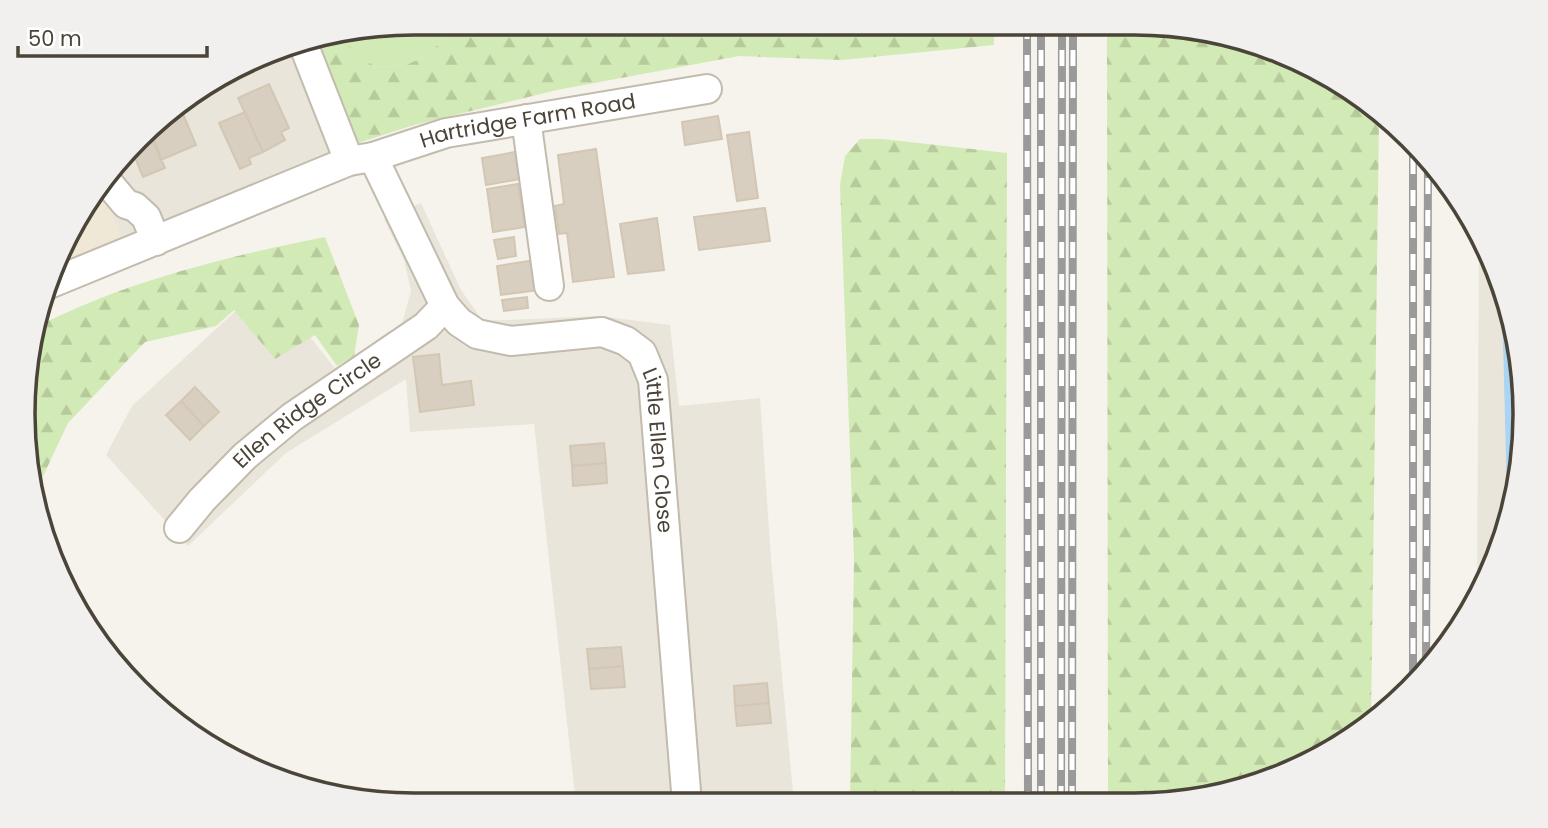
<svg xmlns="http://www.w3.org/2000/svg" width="1548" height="828" font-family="Poppins,sans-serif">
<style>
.residential{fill:#eae5da}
.education{fill:#efe8d6}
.grass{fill:#d2eab5}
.forest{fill:url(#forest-firs)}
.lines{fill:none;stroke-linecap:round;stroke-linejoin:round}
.stream{stroke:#a9d4f2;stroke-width:8}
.building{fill:#d8cfc1;stroke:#d3c7b4;stroke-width:2}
.minor-casing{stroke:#c2bbae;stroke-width:32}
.minor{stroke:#fff;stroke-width:28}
.rail-casing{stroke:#9a9a9a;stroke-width:8}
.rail{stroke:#fff;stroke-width:5;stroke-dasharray:16;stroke-linecap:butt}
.labels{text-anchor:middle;stroke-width:7;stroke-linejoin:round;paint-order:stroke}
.street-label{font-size:21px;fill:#4b4439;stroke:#fff}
.rim{fill:none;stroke:#4b4439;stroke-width:3.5}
</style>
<defs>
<pattern id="forest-firs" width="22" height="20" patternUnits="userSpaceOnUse" patternTransform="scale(1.75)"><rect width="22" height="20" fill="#d2eab5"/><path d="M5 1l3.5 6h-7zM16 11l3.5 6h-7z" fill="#b6ca9c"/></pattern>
</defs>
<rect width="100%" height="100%" fill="#f6f3ec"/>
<path class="residential" d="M291,43L335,155L124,245L100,185L176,104Z
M421,203L461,290L483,321L599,316L670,325L679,406L760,398L771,558L794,803L576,804L534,424L410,432L406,379L286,453L188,546L106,455L132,406L240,307L307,333L337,371L400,331L411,291L404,260L384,219Z
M1479,246L1512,312L1522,465L1477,596Z"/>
<path class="education" d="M100,185L128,253L49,284L88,197Z"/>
<path class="grass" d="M414,23H458L428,55L406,65L377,67L356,56L343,38L342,35Z"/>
<path class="forest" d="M458,23H994V45L842,60L739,56L557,90L414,125L358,143L317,39L342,35L357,56L377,67L406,65L428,55Z
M1107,24H1159L1236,36L1329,75L1379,118L1371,722L1352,739L1283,776L1185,802H1108Z
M860,139H883L1007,153L1005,803H850L854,559L840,185L845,156Z
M325,237L359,325L354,356L337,366L315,335L275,359L234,310L216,326L145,342L68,423L36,491L24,440L35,328C122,282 229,256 325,237Z"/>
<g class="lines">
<path class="stream" d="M1506,300L1511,498"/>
</g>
<path class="building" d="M269,84L289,128L281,132L285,140L263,152L238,98Z
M178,102L196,145L161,160L150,132Z
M245,112L263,152L249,158L251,164L240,169L219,123Z
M718,116L722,139L685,145L682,122Z
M150,132L165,168L143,177L132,150Z
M749,132L758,198L737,201L727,135Z
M596,149L614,277L573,282L567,233L559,234L555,206L564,204L558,155Z
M515,152L520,179L486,185L482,158Z
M518,184L525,227L493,232L487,189Z
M765,208L770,241L699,250L694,217Z
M657,218L664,270L628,274L620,224Z
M514,237L516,256L498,259L494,240Z
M536,260L540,290L501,295L497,266Z
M527,297L528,308L504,311L502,300Z
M439,354L442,385L471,381L474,405L420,412L413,357Z
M195,387L219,412L204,426L181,401Z
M181,401L204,426L190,440L166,415Z
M604,443L606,463L572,466L570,446Z
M606,463L607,483L573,486L572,466Z
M621,647L623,666L589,669L587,649Z
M623,666L625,687L591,689L589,669Z
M767,683L769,703L735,706L734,686Z
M769,703L771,723L737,726L735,706Z"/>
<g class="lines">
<g class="minor-casing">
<g id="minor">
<path d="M302,41L349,161"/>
<path d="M526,119L549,286"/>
<path id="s1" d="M373,157L445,306L459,322L477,334L511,341L602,332L626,341L642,353L653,380L687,804"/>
<path d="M105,179L126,204L135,207L146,217L156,241"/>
<path id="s2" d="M49,284L349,161L373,157L446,133L707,89"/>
<path id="s3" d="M179,528L202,500L245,456L292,417L426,326L445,306"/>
</g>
</g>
<use href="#minor" class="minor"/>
<g class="rail-casing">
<path id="rail" d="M1027,23L1028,802
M1426,674L1428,161
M1413,686V148
M1041,802V23
M1061,802L1062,23
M1072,802L1073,23"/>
</g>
<use href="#rail" class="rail"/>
</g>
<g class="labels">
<g class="street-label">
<text dy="7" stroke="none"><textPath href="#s2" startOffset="508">Hartridge Farm Road</textPath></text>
<text dy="7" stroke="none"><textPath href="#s3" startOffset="175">Ellen Ridge Circle</textPath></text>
<text dy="7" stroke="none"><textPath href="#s1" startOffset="480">Little Ellen Close</textPath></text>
</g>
</g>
<path d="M0 0H1548V828H0ZM414 35H1134A379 379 0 0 1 1513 414V414A379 379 0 0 1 1134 793H414A379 379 0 0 1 35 414V414A379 379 0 0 1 414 35Z" fill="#f1f0ef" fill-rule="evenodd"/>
<path class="rim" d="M414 35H1134A379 379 0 0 1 1513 414V414A379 379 0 0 1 1134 793H414A379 379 0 0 1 35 414V414A379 379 0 0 1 414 35Z"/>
<path d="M18 46v10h189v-10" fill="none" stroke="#4b4439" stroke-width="3.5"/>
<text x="28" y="46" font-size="21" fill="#4b4439" stroke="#ffffff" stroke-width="5" paint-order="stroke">50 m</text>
</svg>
